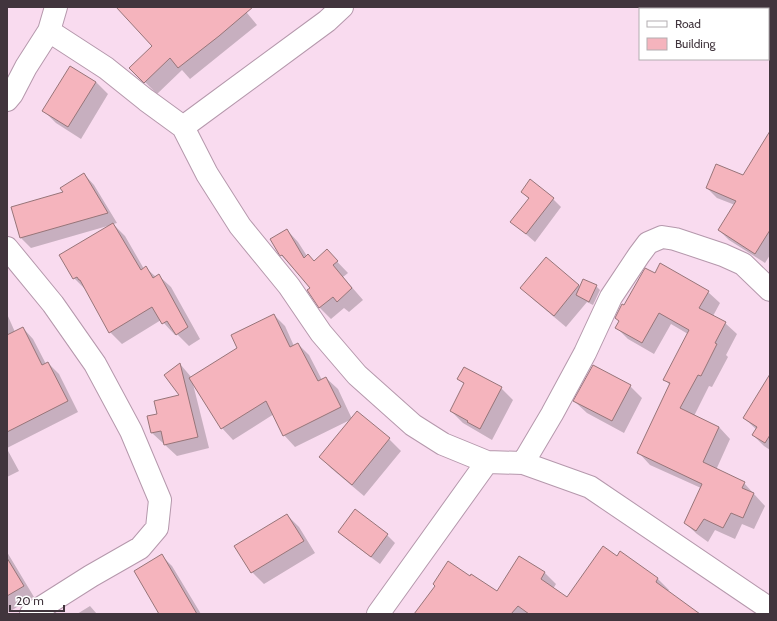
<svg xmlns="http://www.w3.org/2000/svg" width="777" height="621" font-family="Cabin,sans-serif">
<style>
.shadow{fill:#0003}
.building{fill:#f5b4bd;stroke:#977579}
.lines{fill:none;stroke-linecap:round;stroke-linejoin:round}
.minor-casing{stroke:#b598ac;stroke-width:24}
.minor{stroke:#fff;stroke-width:22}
</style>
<rect width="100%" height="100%" fill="#f9dbef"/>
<path class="shadow" d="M117,7H242L257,25L190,79L182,70L157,94L131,68L154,46Z
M96,82L108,94L81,139L56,123L44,111Z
M770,133V255L765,263L729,240L719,230L735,205L717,198L707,188L744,177Z
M84,174L94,185L117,223L113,224L125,236L144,269L146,268L156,277L159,276L171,287L200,339L189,346L177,334L175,335L161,320L122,344L110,332L86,290L74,278L60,255L111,225L31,248L21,238L12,208L64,193Z
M522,192L553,199L561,207L535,242L512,222L529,199Z
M287,230L298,242L307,256L314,262L327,251L348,273L343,277L363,300L349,312L344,308L331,319L320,308L309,291L311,288L281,255Z
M655,275L708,292L720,303L713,316L725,323L737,334L726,355L728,357L712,387L709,386L694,416L719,427L730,439L716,470L744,483L765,506L754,529L742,524L735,539L715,530L708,542L697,534L685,523L701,488L650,465L639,453L670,385L664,379L688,334L671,324L654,354L628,339L616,327L620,322L624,307Z
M579,285L581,288L596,286L600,290L593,305L587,302L566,327L534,300L522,288Z
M7,314L15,332L23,328L33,339L46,364L48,363L59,374L78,412L7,448Z
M274,315L285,326L294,346L298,344L309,355L322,380L326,378L338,389L352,419L295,447L284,435L274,414L233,440L222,428L193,384L209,448L177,456L152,433L158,415L181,396L180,364L192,378L238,348Z
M770,376V450L764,446L753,435L757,430L744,418Z
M459,379L501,388L513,400L492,440L463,423L451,411L465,385Z
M630,386L642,398L624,433L587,413L574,401Z
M389,439L401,451L364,496L332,469L320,457Z
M7,449L19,471L7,477Z
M355,511L387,535L395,543L380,564L348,540L340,532Z
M287,515L299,527L315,553L264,584L252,572Z
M7,552L34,597L7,613Z
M621,553L658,579L669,590L667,592L698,614H415L470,577L497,593L519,557L545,573L556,584L553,589L567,599L618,557Z
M162,556L172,566L201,614H160Z
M90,606L97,614H77Z"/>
<path class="building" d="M116,7H253L219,36L178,68L170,58L144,83L129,68L152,46Z
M70,66L96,82L68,127L42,111Z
M770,131V230L755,254L718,230L736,201L706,188L716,164L743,175Z
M84,173L108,213L20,238L11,207L63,192L60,188Z
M530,179L554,198L526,234L510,222L529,198L521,192Z
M113,223L141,270L146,266L153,278L159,274L188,327L176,335L167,321L162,324L152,307L109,333L80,280H79L77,277L73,279L59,255Z
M287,229L304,258L308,254L314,261L327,249L338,261L333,265L352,288L337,302L333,297L319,308L307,290L310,288L282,255L280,256L270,239Z
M546,257L579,285L554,316L520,288Z
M660,263L709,291L699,308L726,322L715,343L717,344L701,376L698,375L680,408L719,427L703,462L745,482L742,488L754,493L743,518L731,513L723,528L704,519L696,531L684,523L702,484L637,453L670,383L663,380L689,330L659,313L642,343L615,328L619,321L615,318L622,304L624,305L645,268L655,273Z
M583,279L597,285L589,302L576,295Z
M274,314L290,347L298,343L318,381L326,377L341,407L283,436L266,401L221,429L189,378L237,348L231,335Z
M23,327L42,365L48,362L68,401L7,432V335Z
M180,363L198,437L164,445L161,431L151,433L147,416L157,414L154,401L179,395L164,375Z
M593,365L631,385L612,421L573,401Z
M464,367L502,387L480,429L467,422L468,421L450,411L464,383L457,379Z
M770,374V435L765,443L752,435L757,427L743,418Z
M357,411L390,438L352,485L319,457Z
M355,509L388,534L371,557L338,532Z
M287,514L304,541L251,573L234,546Z
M603,546L617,556L620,551L658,578L656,582L700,614H529L518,606L511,614H414L435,586L433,584L448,561L470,576L471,574L497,591L519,556L545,572L541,579L567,597Z
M162,554L197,614H159L134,571Z
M7,558L24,586L7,596Z"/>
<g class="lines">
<g class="minor-casing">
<path id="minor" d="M49,31L106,68L146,100L183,127L207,174L240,226L289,286L321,333L357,375L413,425L443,444L487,462L523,463L590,487L770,609
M7,100L12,94L26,67L49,31L56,7
M183,127L327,21L342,7
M7,248L53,304L95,364L131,431L160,500L157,528L140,548L91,576L31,614
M523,463L552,414L585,353L611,297L639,255L648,243L662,237L675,239L723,255L743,264L770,290
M378,614L487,462"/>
</g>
<use href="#minor" class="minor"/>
</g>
<rect width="777" height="621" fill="none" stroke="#41353d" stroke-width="16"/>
<rect x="639" y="8" width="130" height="52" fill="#ffffff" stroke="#b3aeb1"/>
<rect x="647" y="21" width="20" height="6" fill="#ffffff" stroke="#b3aeb1"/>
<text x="675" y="28" font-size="12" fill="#41353d">Road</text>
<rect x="647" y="38" width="20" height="12" fill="#f5b4bd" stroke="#b3aeb1"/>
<text x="675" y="48" font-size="12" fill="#41353d">Building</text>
<path d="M10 605v6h54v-6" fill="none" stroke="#41353d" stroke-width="2"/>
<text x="16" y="605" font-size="12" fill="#41353d" stroke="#ffffff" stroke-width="3" paint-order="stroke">20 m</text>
</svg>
